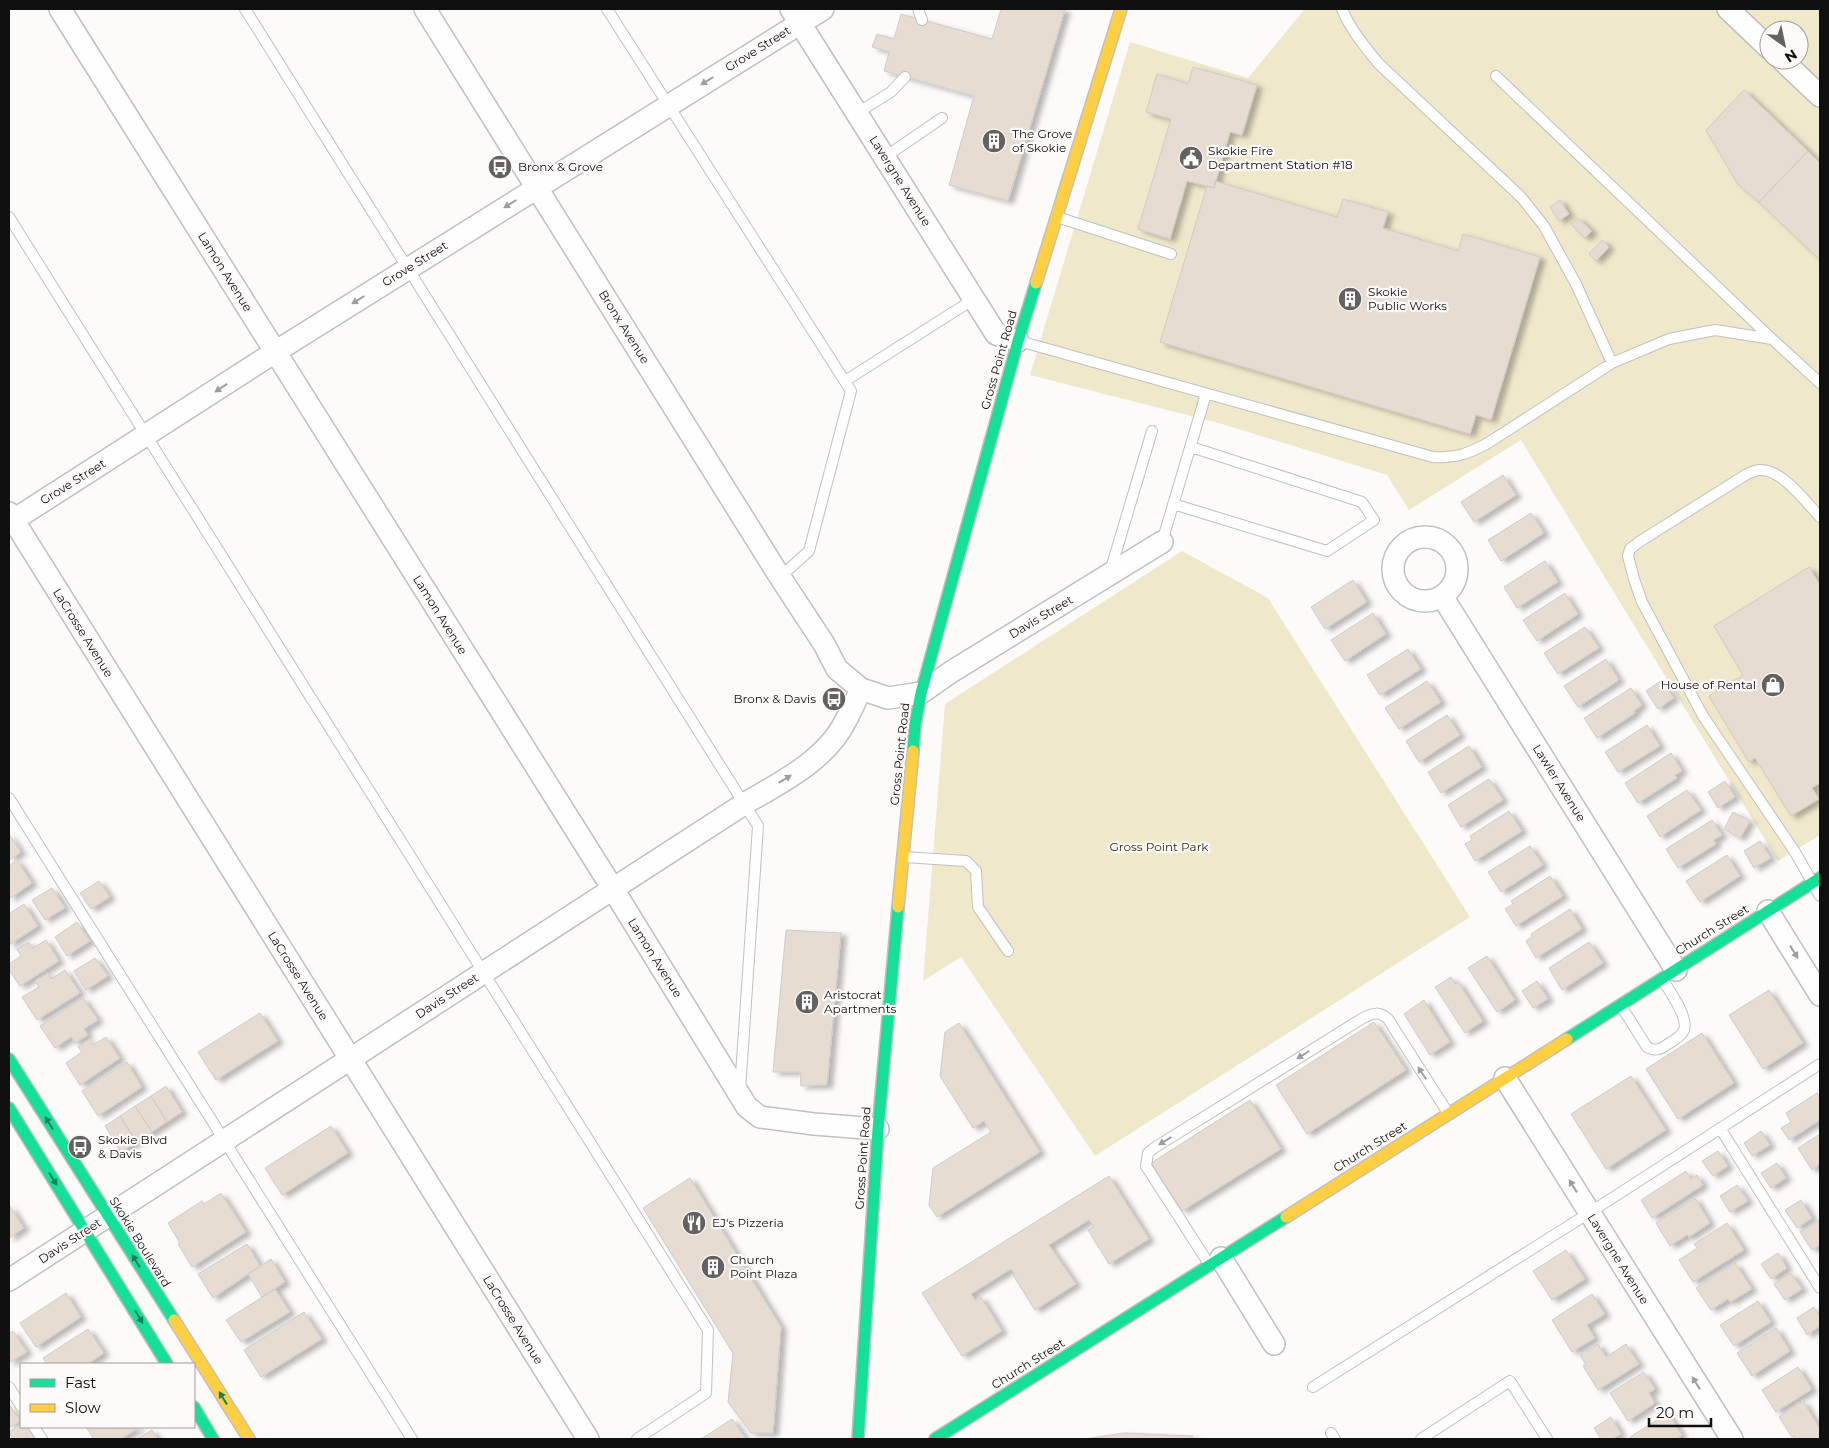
<svg xmlns="http://www.w3.org/2000/svg" width="1829" height="1448" font-family="Montserrat,sans-serif">
<style>
.green{fill:#efe8cb;fill-rule:evenodd}
.building{fill:#e6dcd1;stroke:#cdcccb;filter:url(#shadow)}
.lines{fill:none;stroke-linecap:round;stroke-linejoin:round}
.lane-casing{stroke:#c1c0bf;stroke-width:12}
.street-casing{stroke:#c1c0bf;stroke-width:24}
.fast-casing{stroke:#c1c0bf;stroke-width:14}
.slow-casing{stroke:#c1c0bf;stroke-width:14}
.lane{stroke:#fffefe;stroke-width:10}
.street{stroke:#fffefe;stroke-width:21}
.fast{stroke:#16e098;stroke-width:11}
.slow{stroke:#ffcf43;stroke-width:11}
.oneway{fill:#9f9e9e}
.oneway2{fill:#13825a}
.labels{text-anchor:middle;stroke-width:4.5;stroke-linejoin:round;paint-order:stroke}
.street-label{font-size:12px;fill:#100f0f;stroke:#fefaf9}
.poi-label{font-size:12px;fill:#100f0f;stroke:#fefaf9;text-anchor:start}
.park-label{font-size:12px;fill:#322c0d;stroke:#fefaf9}
</style>
<defs>
<filter id="shadow"><feDropShadow dx="5.5" dy="3" stdDeviation="2.5" flood-color="#0004"/></filter>
</defs>
<rect width="100%" height="100%" fill="#fdfbfa"/>
<path class="green" d="M1305,9H1820V835L1778,861L1521,440L1409,510L1387,475L1222,424L1030,375L1130,42L1248,78ZM1769,30H1799V60H1769Z
M1182,551L1268,598L1470,917L1095,1156L961,957L923,981L945,704Z"/>
<path class="building" d="M1001,9H1065L1008,201L949,185L974,96L884,71L889,52L872,47L877,34L894,39L901,14L992,39Z
M1193,67L1257,85L1242,135L1230,132L1214,188L1187,181L1170,239L1138,229L1171,119L1146,112L1157,74L1188,84Z
M1744,90L1808,151L1759,202L1737,183L1706,130Z
M1808,151L1820,163V260L1759,202Z
M1215,181L1337,217L1343,199L1388,212L1383,228L1458,251L1463,234L1540,257L1491,420L1476,415L1470,434L1160,342L1207,186L1214,188Z
M1560,200L1569,214L1559,221L1550,207Z
M1578,218L1592,231L1585,238L1571,224Z
M1602,240L1609,247L1596,261L1589,254Z
M1503,475L1516,495L1474,522L1461,502Z
M1531,513L1544,533L1501,561L1488,540Z
M1545,561L1558,582L1517,608L1504,587Z
M1809,567L1820,585V783L1812,788L1819,799L1791,816L1755,758L1749,762L1709,696L1743,675L1714,626Z
M1353,580L1367,602L1325,629L1311,607Z
M1565,593L1578,614L1537,641L1523,620Z
M1373,613L1386,634L1345,661L1331,640Z
M1585,627L1599,648L1558,674L1544,653Z
M1408,649L1421,669L1380,695L1367,675Z
M1606,659L1619,680L1578,707L1564,686Z
M1662,680L1674,698L1658,709L1646,691Z
M1427,681L1441,702L1399,729L1385,708Z
M1631,688L1642,705L1634,711L1635,713L1597,738L1584,718Z
M1447,715L1460,735L1419,762L1406,741Z
M1647,725L1660,746L1618,772L1605,752Z
M1469,746L1482,767L1441,793L1428,772Z
M1671,753L1682,771L1675,775L1677,778L1638,803L1625,783Z
M1489,779L1503,800L1461,827L1448,805Z
M1725,781L1735,797L1718,808L1708,792Z
M1687,790L1701,810L1660,837L1647,816Z
M1509,811L1522,831L1475,861L1465,844L1472,840L1470,836Z
M1733,812L1750,821L1740,838L1724,829Z
M1712,820L1722,835L1714,840L1716,844L1678,868L1666,849Z
M9,834L21,852L9,860Z
M1760,841L1771,858L1754,868L1744,851Z
M1530,846L1543,865L1501,892L1488,872Z
M1727,855L1740,876L1700,902L1686,881Z
M17,860L32,883L9,899V866Z
M1550,876L1563,896L1516,926L1505,909L1513,904L1511,901Z
M99,881L110,897L91,909L80,893Z
M52,888L65,908L45,920L32,900Z
M24,904L38,926L9,945V911L10,913Z
M1570,909L1582,929L1536,958L1526,941L1532,937L1531,934Z
M77,922L90,941L67,956L55,937Z
M786,930L841,933L827,1085L801,1086L800,1072H773Z
M46,940L59,961L20,986L9,970V964L21,956L17,949L28,942L33,948Z
M1589,942L1603,963L1562,990L1549,968Z
M1487,956L1515,1000L1497,1012L1468,968Z
M95,958L108,976L86,990L74,971Z
M65,970L80,993L37,1020L22,997L39,987L35,981L48,973L51,979Z
M1451,977L1455,984L1458,982L1483,1021L1465,1033L1435,987Z
M1537,981L1548,999L1533,1008L1522,991Z
M1769,990L1803,1043L1763,1069L1729,1015Z
M83,998L98,1020L84,1029L88,1035L75,1043L71,1037L55,1048L40,1026Z
M1424,1000L1450,1042L1430,1055L1404,1014Z
M260,1013L278,1041L216,1080L198,1052Z
M1374,1022L1406,1070L1307,1134L1276,1085Z
M959,1023L1040,1152L937,1217L929,1205L933,1168L991,1132L984,1121L973,1128L940,1076L945,1032Z
M1702,1033L1734,1083L1678,1119L1646,1069Z
M106,1037L120,1058L80,1085L66,1063L82,1052L78,1047L90,1039L93,1045Z
M127,1062L142,1087L98,1116L82,1091Z
M1631,1076L1666,1130L1606,1169L1571,1114Z
M166,1086L182,1112L167,1122L151,1096Z
M1817,1093L1820,1097V1120L1789,1140L1781,1128L1791,1122L1786,1113Z
M151,1096L167,1122L152,1132L135,1106Z
M1250,1100L1281,1149L1182,1211L1151,1163Z
M135,1106L152,1132L136,1142L120,1116Z
M120,1116L136,1142L121,1152L105,1126Z
M331,1126L348,1153L282,1195L265,1168Z
M1761,1131L1770,1145L1752,1156L1744,1143Z
M1820,1134V1164L1812,1170L1798,1148Z
M1718,1151L1728,1166L1713,1176L1702,1161Z
M1777,1163L1786,1178L1771,1188L1761,1173Z
M1686,1171L1691,1179L1697,1175L1703,1185L1652,1218L1641,1200Z
M1109,1176L1149,1239L1109,1264L1088,1230L1094,1227L1089,1220L1049,1245L1076,1284L1035,1310L1013,1275L1015,1274L1011,1269L971,1294L975,1300L981,1297L1002,1331L962,1356L922,1293Z
M690,1178L781,1327L773,1433H751L728,1402L733,1353L643,1208Z
M1737,1185L1748,1201L1730,1212L1720,1196Z
M221,1193L246,1232L192,1267L178,1244L180,1243L168,1223L202,1201L204,1204Z
M1695,1198L1710,1223L1689,1237L1687,1235L1670,1246L1656,1223Z
M1801,1200L1812,1218L1797,1228L1785,1210Z
M10,1206L24,1228L9,1238V1207Z
M1820,1220V1245L1812,1250L1800,1232Z
M1727,1223L1744,1250L1693,1282L1679,1260L1697,1248L1694,1244Z
M247,1244L260,1266L213,1298L198,1274Z
M1566,1250L1585,1279L1552,1300L1533,1271Z
M1778,1253L1787,1268L1771,1279L1761,1264Z
M271,1259L285,1282L262,1297L248,1274Z
M1735,1263L1752,1289L1730,1302L1728,1299L1711,1310L1696,1288Z
M1791,1273L1802,1289L1785,1300L1774,1284Z
M275,1289L290,1312L241,1342L226,1320Z
M66,1293L81,1317L36,1347L20,1323Z
M1592,1294L1605,1314L1587,1325L1595,1338L1572,1352L1552,1320Z
M1758,1301L1771,1322L1734,1346L1720,1325Z
M1814,1307L1820,1317V1326L1807,1335L1797,1318Z
M304,1312L322,1339L261,1377L244,1350Z
M1776,1328L1790,1351L1752,1376L1737,1353Z
M88,1329L104,1353L88,1364H47L43,1358Z
M13,1331L27,1352L9,1363V1334Z
M1598,1344L1606,1357L1626,1344L1639,1364L1598,1390L1583,1366L1586,1365L1580,1355Z
M1798,1367L1812,1389L1776,1412L1762,1390Z
M1644,1372L1655,1389L1649,1393L1655,1403L1628,1421L1610,1393Z
M1803,1401L1820,1429V1439H1795L1794,1436L1792,1437L1779,1417Z
M9,1404L20,1421L9,1428Z
M1668,1413L1682,1435L1676,1439H1631L1630,1437Z
M1611,1417L1621,1434L1612,1439H1601L1594,1428Z
M732,1419L746,1439H701Z
M21,1424V1427H28L36,1439H13L9,1432Z
M86,1427H140L121,1439H94Z
M152,1430L158,1439H137Z
M1124,1433L1193,1436L1191,1439H1085Z"/>
<g class="lines">
<g class="lane-casing">
<path id="lane" d="M245,9L758,826L740,1090
M607,9L851,391L809,551L780,577
M918,9L922,20
M1342,9C1350,29 1365,47 1379,64L1521,197L1544,226L1576,284L1612,363
M1496,76L1772,339L1820,383
M857,113L891,92L905,77
M885,157L942,118
M9,217L708,1330L706,1393L637,1439
M1057,217L1171,254
M1019,341L1433,457C1456,458 1468,454 1488,443L1612,363L1669,339L1715,330L1772,339
M845,381L974,299
M1173,504L1327,551L1374,520L1362,502L1191,447
M1820,517C1806,502 1781,468 1759,470C1755,470 1751,473 1747,474L1639,542L1630,549L1628,556L1634,579L1642,602L1703,716L1795,852L1820,896
M1162,542L1206,394
M1110,572L1152,431
M9,798L412,1439
M904,857L966,861L976,871L978,907L1008,951
M1621,1006L1647,1047C1655,1052 1661,1049 1668,1044C1673,1041 1680,1037 1683,1032C1691,1020 1669,990 1662,979
M1720,1128L1820,1288
M1209,1264L1146,1166L1148,1153L1154,1148L1363,1018C1373,1013 1379,1011 1388,1019L1448,1113
M9,1387L21,1406
M1313,1387L1589,1213L1820,1064
M34,1427L42,1439
M1331,1433L1335,1439
M1421,1439L1510,1381L1547,1439"/>
</g>
<g class="street-casing">
<path id="street" d="M60,9L613,889L747,1107L760,1117L814,1124L878,1129
M425,9L780,577L824,644L837,669L861,689L888,698L921,693L951,672L1162,542
M791,9L996,334L1018,341
M1728,9L1769,48
M1782,60L1820,96
M9,513L588,1439
M9,523L275,352L823,9
M1393 569a32 32 0 1 1 64 0a32 32 0 1 1-64 0Z
M1442,596L1676,970
M1768,911L1820,995
M1505,1078L1732,1439
M1221,1258L1274,1344
M9,1280L744,804C780,783 827,760 846,720C852,710 856,699 861,689"/>
</g>
<g class="fast-casing">
<path id="fast" d="M913,751L915,725L921,693L1018,341L1036,283
M1567,1039L1820,878
M9,1059L174,1320
M9,1108L167,1364
M194,1407L213,1439
M858,1439L878,1129L898,907
M935,1439L1286,1217"/>
</g>
<g class="slow-casing">
<path id="slow" d="M1036,283L1121,9
M898,907L913,751
M1286,1217L1567,1039
M174,1320L249,1439"/>
</g>
<use href="#lane" class="lane"/>
<use href="#street" class="street"/>
<use href="#fast" class="fast"/>
<use href="#slow" class="slow"/>
</g>
<defs><path id="oneway-solid" d="M-6-.8H1V-3.2L6.5 0L1 3.2V.8H-6Z" transform="scale(1.25)"/></defs>
<g class="oneway">
<use href="#oneway-solid" transform="translate(707 81) rotate(148)"/>
<use href="#oneway-solid" transform="translate(510 204) rotate(148)"/>
<use href="#oneway-solid" transform="translate(358 300) rotate(148)"/>
<use href="#oneway-solid" transform="translate(221 388) rotate(147)"/>
<use href="#oneway-solid" transform="translate(785 779) rotate(-31)"/>
<use href="#oneway-solid" transform="translate(1794 952) rotate(58)"/>
<use href="#oneway-solid" transform="translate(1303 1055) rotate(148)"/>
<use href="#oneway-solid" transform="translate(1422 1073) rotate(-123)"/>
<use href="#oneway-solid" transform="translate(1165 1141) rotate(148)"/>
<use href="#oneway-solid" transform="translate(1573 1186) rotate(-122)"/>
<use href="#oneway-solid" transform="translate(1696 1383) rotate(-122)"/>
</g>
<g class="oneway2">
<use href="#oneway-solid" transform="translate(49 1123) rotate(-122)"/>
<use href="#oneway-solid" transform="translate(53 1179) rotate(58)"/>
<use href="#oneway-solid" transform="translate(136 1261) rotate(-122)"/>
<use href="#oneway-solid" transform="translate(139 1317) rotate(59)"/>
<use href="#oneway-solid" transform="translate(223 1398) rotate(-122)"/>
</g>
<defs>
<g id="building-disc" transform="scale(1.25)"><circle r="9.5" fill="#636261" stroke="#fefaf9"/><path d="M-4-6H4V6H1V3H-1V6H-4ZM-2.5-4.3h1.7v1.8h-1.7ZM.8-4.3h1.7v1.8H.8ZM-2.5-1h1.7V.8h-1.7ZM.8-1h1.7V.8H.8Z" fill="#fff"/></g>
<g id="civic-disc" transform="scale(1.25)"><circle r="9.5" fill="#636261" stroke="#fefaf9"/><path d="M-.6-6.5H3V-4.5H.6V-3L4-1V1h2V6H-6V1h2V-1L-.6-3ZM-1.2 2.5V6h2.4V2.5Z" fill="#fff"/></g>
<g id="bus-disc" transform="scale(1.25)"><circle r="9.5" fill="#636261" stroke="#fefaf9"/><path d="M-5-6H5V4H4V6H2V4H-2V6H-4V4H-5ZM-3.5-4V0h7V-4ZM-3.5 1.2v1.5H-2V1.2ZM2 1.2v1.5H3.5V1.2Z" fill="#fff"/></g>
<g id="shop-disc" transform="scale(1.25)"><circle r="9.5" fill="#636261" stroke="#fefaf9"/><path d="M-5-2.5h2.3a2.7 3.5 0 0 1 5.4 0H5L5.5 6h-11ZM-1.5-2.5h3a1.5 2.3 0 0 0-3 0Z" fill="#fff"/></g>
<g id="restaurant-disc" transform="scale(1.25)"><circle r="9.5" fill="#636261" stroke="#fefaf9"/><path d="M-5-6h1v4h1v-4h1v4h1v-4h1v5L-1.5 .5V6h-2V.5L-5-1ZM5-6V6H3V1.5H1.5Q1.5-4 5-6Z" fill="#fff"/></g>
</defs>
<g fill-rule="evenodd">
<use href="#building-disc" x="994" y="141"/>
<use href="#civic-disc" x="1191" y="158"/>
<use href="#bus-disc" x="500" y="167"/>
<use href="#building-disc" x="1350" y="299"/>
<use href="#shop-disc" x="1773" y="685"/>
<use href="#bus-disc" x="834" y="699"/>
<use href="#building-disc" x="807" y="1002"/>
<use href="#bus-disc" x="80" y="1147"/>
<use href="#restaurant-disc" x="694" y="1223"/>
<use href="#building-disc" x="713" y="1267"/>
</g>
<g class="labels">
<g class="street-label">
<text transform="translate(758 49) rotate(-32)" y="4">Grove Street</text>
<text transform="translate(900 181) rotate(58)" y="4">Lavergne Avenue</text>
<text transform="translate(415 264) rotate(-32)" y="4">Grove Street</text>
<text transform="translate(225 272) rotate(58)" y="4">Lamon Avenue</text>
<text transform="translate(624 327) rotate(58)" y="4">Bronx Avenue</text>
<text transform="translate(999 360) rotate(-74)" y="4">Gross Point Road</text>
<text transform="translate(73 482) rotate(-32)" y="4">Grove Street</text>
<text transform="translate(440 615) rotate(58)" y="4">Lamon Avenue</text>
<text transform="translate(1041 617) rotate(-31)" y="4">Davis Street</text>
<text transform="translate(83 633) rotate(58)" y="4">LaCrosse Avenue</text>
<text transform="translate(900 754) rotate(-84)" y="4">Gross Point Road</text>
<text transform="translate(1559 783) rotate(58)" y="4">Lawler Avenue</text>
<text transform="translate(1712 930) rotate(-32)" y="4">Church Street</text>
<text transform="translate(655 958) rotate(58)" y="4">Lamon Avenue</text>
<text transform="translate(298 976) rotate(58)" y="4">LaCrosse Avenue</text>
<text transform="translate(447 996) rotate(-33)" y="4">Davis Street</text>
<text transform="translate(1370 1147) rotate(-32)" y="4">Church Street</text>
<text transform="translate(863 1158) rotate(-86)" y="4">Gross Point Road</text>
<text transform="translate(70 1241) rotate(-33)" y="4">Davis Street</text>
<text transform="translate(140 1242) rotate(58)" y="4">Skokie Boulevard</text>
<text transform="translate(1618 1259) rotate(58)" y="4">Lavergne Avenue</text>
<text transform="translate(513 1320) rotate(58)" y="4">LaCrosse Avenue</text>
<text transform="translate(1028 1364) rotate(-32)" y="4">Church Street</text>
</g>
<g class="poi-label">
<text x="1012" y="138">The Grove<tspan x="1012" dy="14">of Skokie</tspan></text>
<text x="1208" y="155">Skokie Fire<tspan x="1208" dy="14">Department Station #18</tspan></text>
<text x="518" y="171">Bronx &amp; Grove</text>
<text x="1368" y="296">Skokie<tspan x="1368" dy="14">Public Works</tspan></text>
<text x="1756" y="689" text-anchor="end">House of Rental</text>
<text x="816" y="703" text-anchor="end">Bronx &amp; Davis</text>
<text x="824" y="999">Aristocrat<tspan x="824" dy="14">Apartments</tspan></text>
<text x="98" y="1144">Skokie Blvd<tspan x="98" dy="14">&amp; Davis</tspan></text>
<text x="712" y="1227">EJ's Pizzeria</text>
<text x="730" y="1264">Church<tspan x="730" dy="14">Point Plaza</tspan></text>
</g>
<g class="park-label">
<text x="1159" y="851">Gross Point Park</text>
</g>
</g>
<rect width="1829" height="1448" fill="none" stroke="#100f0f" stroke-width="20"/>
<rect x="20" y="1363" width="175" height="65" fill="#fefaf9" stroke="#9f9c9b"/>
<rect x="30" y="1379" width="25" height="8" fill="#16e098" stroke="#9f9c9b"/>
<text x="65" y="1388" font-size="15" fill="#100f0f">Fast</text>
<rect x="30" y="1404" width="25" height="8" fill="#ffcf43" stroke="#9f9c9b"/>
<text x="65" y="1413" font-size="15" fill="#100f0f">Slow</text>
<g transform="translate(1784 45) rotate(147)"><circle r="24" fill="#fefaf9" stroke="#9f9c9b"/>
<path d="M0-4L9 19L0 12L-9 19Z" fill="#636261"/>
<text y="-8" font-size="14" font-weight="bold" text-anchor="middle" fill="#100f0f">N</text>
</g>
<path d="M1649 1418v8h62v-8" fill="none" stroke="#100f0f" stroke-width="2.5"/>
<text x="1656" y="1418" font-size="15" fill="#100f0f" stroke="#fefaf9" stroke-width="4" paint-order="stroke">20 m</text>
</svg>
